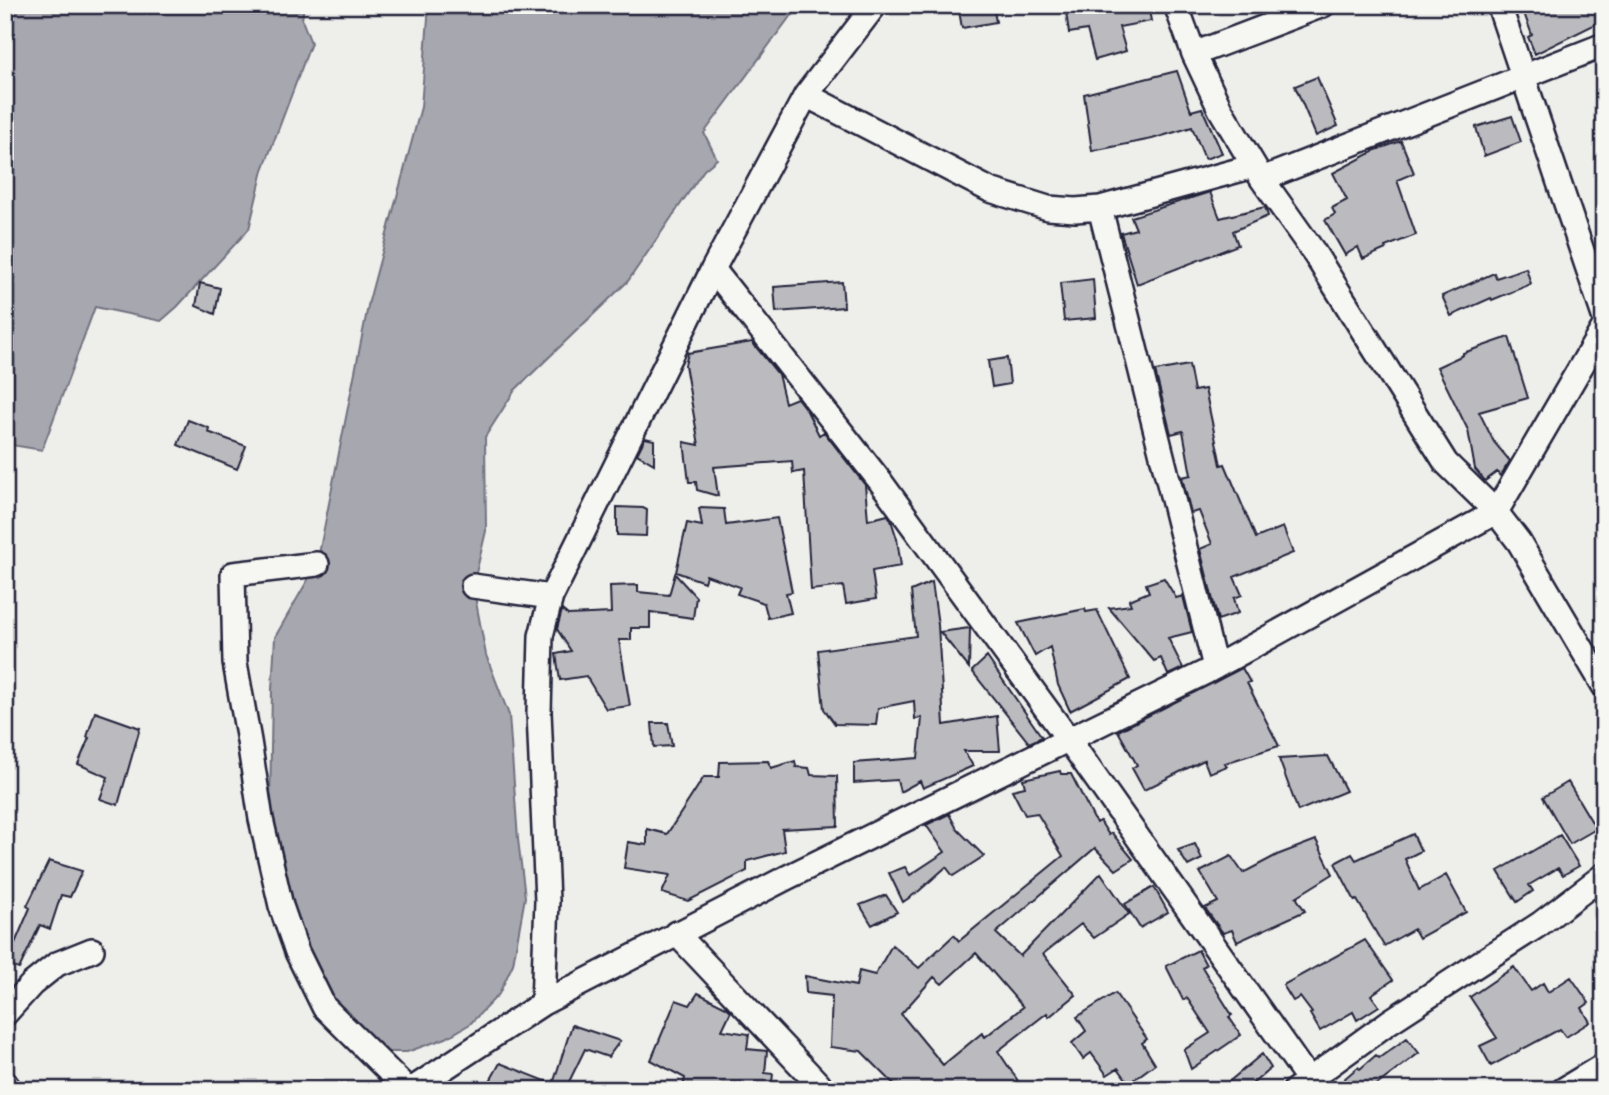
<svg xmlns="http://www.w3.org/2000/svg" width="1609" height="1095" font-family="Dekko,sans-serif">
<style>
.water{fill:#a7a7af;stroke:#727281;stroke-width:2}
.building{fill:#bbbbbf;stroke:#22223b;stroke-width:2;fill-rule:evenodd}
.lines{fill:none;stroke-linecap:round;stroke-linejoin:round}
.minor-casing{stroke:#22223b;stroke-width:28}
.minor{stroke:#f6f6f2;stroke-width:23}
</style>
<rect width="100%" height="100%" fill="#eeeeeb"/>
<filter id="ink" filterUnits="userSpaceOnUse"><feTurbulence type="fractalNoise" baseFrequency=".0143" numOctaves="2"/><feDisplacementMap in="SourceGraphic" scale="14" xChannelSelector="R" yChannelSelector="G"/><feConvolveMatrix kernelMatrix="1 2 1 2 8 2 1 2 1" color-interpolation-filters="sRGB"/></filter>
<g filter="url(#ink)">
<path class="water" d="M5,5H304L302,20L311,43L263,170L249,229L177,307L161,321L95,307L42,450L5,444Z
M429,5H806L789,18L704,133L717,159L704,170L628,281L515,390L485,437L486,531L473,586L486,655L509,715L518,839L525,897L513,964L499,994L470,1024L446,1038L407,1052H383L333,1009L292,947L270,807L272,689L275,637L317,564L369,301L421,107Z"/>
<path class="building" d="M958,5H993L996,22L962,28Z
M1065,5H1148L1151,21L1119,27L1126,51L1095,60L1087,30L1069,33Z
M1521,5H1604V20L1535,54L1528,37L1532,35Z
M1177,71L1191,111L1202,108L1222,153L1205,159L1192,127L1152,139L1092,151L1084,94Z
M1317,77L1338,126L1316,136L1295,86Z
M1512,116L1521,142L1484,156L1476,127Z
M1401,141L1414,173L1397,180L1416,235L1385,247L1386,249L1363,259L1358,247L1345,255L1325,220L1335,214L1332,208L1347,200L1333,173L1373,152V151Z
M1210,192L1220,218L1265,207L1268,216L1233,231L1238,245L1137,284L1121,233L1136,229L1131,217Z
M1526,268L1531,284L1492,300L1491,298L1451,316L1442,296L1494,273L1496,278Z
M1093,279L1096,318L1064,321L1060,283Z
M842,282L844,307L776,312L774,287Z
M200,283L220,288L215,314L196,306Z
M1509,337L1528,398L1479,412L1494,442L1510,461L1500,476L1497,472L1485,481L1475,469L1468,430L1437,367L1463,355V353Z
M752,342L778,374L785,403L797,398L807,411L819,435L824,432L865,485L868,520L888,515L891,520L897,539L901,566L872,571L876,599L846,604L843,586L811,590L804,471L793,473L792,461L714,467L718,496L697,490L696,482H689L684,442L699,445L685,365L688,353Z
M1007,358L1010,384L992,387L988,361Z
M1189,365L1194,391L1205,389L1221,465L1225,464L1256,538L1283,527L1293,553L1234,577L1242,595L1234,598L1238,613L1218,620L1200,549L1212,544L1199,511L1191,513L1182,477L1191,475L1183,431L1171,434L1155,371Z
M188,420L209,428L208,432L246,446L237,469L178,445Z
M645,438L654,440V464L637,454Z
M617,507L643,508L647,510L646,536L617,535Z
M699,508L724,509L726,525L777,518L792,592L786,593L791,613L768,618L764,603L737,594L740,587L706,575L704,582L676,572L687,523L702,526Z
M675,574L696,597L693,618L650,612V628H631V640H619L630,706L606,709L586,676L560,680L556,654L571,651L557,629L562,610L568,615L611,613L610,586L638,585V592L669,595Z
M1164,578L1176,598L1183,596L1192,632L1168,638L1183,668L1168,675L1161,658L1154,661L1109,608L1131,605L1129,600L1149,592L1146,584Z
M932,582L938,625L944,725L997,716L1000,751H964L973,766L923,788L920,781L900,792L897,780L854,783V763L918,758L922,718L915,719L914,701L878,708L876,725L835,724L824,709L818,650L916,636L911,591Z
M1085,609L1086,612L1097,610L1130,679L1070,711L1058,685L1050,647L1035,656L1018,623Z
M970,628L969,668L940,632Z
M987,657L1042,737L1029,743L972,671Z
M1242,668L1250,682L1247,683L1279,746L1225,763L1227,766L1209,773L1204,760L1144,790L1132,768L1137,765L1118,731Z
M95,712L140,728L118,805L100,799L108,777L78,764L89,738L87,737Z
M652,723H668L672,746L654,747Z
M1328,756L1346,791L1298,811L1279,759Z
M768,761L771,768L795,761L796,767L809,768L811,775L837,776L838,826L782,829L785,851L747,861V871L688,901L662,893L670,875L624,868L628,842L647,845V829L667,834L704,777H719L720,762Z
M1060,771L1061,774H1071L1096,823L1100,821L1109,835L1112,833L1133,859L1116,870L1095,848L996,933L1020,956L1101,873L1129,914L1094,938L1081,924L1043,954L1076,995L1049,1017L1047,1013L998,1051L1024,1090H900L861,1051L830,1047L832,996L806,993L805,976L856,986L859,971L875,975L892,945L919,968L954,935L959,941L1063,856L1037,813L1025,815L1012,790L1025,787L1023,779ZM976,953L1023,1007L985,1037L982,1033L943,1065L901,1014L934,977L942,984Z
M1568,782L1596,829L1570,844L1543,797Z
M949,814L957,829L984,856L953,876L946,867L919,891L903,902L889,873L905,867L910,875L945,852L926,825Z
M1413,834L1421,851L1405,859L1419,890L1446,875L1466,912L1419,938L1414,929L1384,946L1357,900L1355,901L1335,863L1352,854L1356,860Z
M1560,835L1579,866L1563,875L1558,868L1529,885L1533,891L1517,902L1498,871Z
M1316,840L1333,874L1296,897L1305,911L1237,942L1232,930L1223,933L1205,908L1218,902L1200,872L1231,856L1243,873L1277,855Z
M1195,844L1202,859L1188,866L1178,850Z
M49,861L82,871L70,897L61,895L50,929L40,925L19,969L5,964V945L13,948L30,908L27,906Z
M1154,887L1168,912L1140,928L1125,904Z
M886,895L897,912L872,925L860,905Z
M1365,940L1393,980L1371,995L1379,1006L1357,1020L1353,1012L1320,1031L1310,1014L1312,1013L1300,997L1293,1001L1283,985Z
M1198,950L1206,965L1202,967L1232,1015L1229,1017L1241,1035L1191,1069L1184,1050L1210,1033L1187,998L1183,1000L1166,966Z
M1514,967L1531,991L1543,983L1548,992L1571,977L1589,1003L1582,1008L1590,1022L1566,1037L1560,1029L1491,1066L1480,1046L1497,1038L1470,997Z
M698,993L726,1007L731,1011L722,1030L749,1034L747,1049L767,1051L765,1073L773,1074L771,1090H682L685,1078L651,1060L676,1000L690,1005Z
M1115,993L1147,1039L1142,1043L1155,1064L1129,1083L1118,1068L1107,1075L1091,1053L1083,1059L1072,1043L1086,1031L1077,1017Z
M572,1025L620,1041L608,1057L585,1049L565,1090H485L500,1063L553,1084Z
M1407,1038L1419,1053L1370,1090H1353L1344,1079L1358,1067L1360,1069L1376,1055L1379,1058Z
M1262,1054L1271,1068L1245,1090H1219Z"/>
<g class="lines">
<g class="minor-casing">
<path id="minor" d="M1176,5L1194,54L1220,109L1262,179L1313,251L1446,463L1496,512L1519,542L1604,686
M1499,5L1604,316
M1194,54L1323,5
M806,95L990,190L1048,208L1075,210L1100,208L1254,166
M1262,179L1604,45
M1100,208L1215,667
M713,269L880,481L1069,740L1316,1090
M317,564L233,574L235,663L249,741L261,819L281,906L297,952L324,1007L408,1090
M473,586L551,597
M676,933L824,1090
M543,1003L547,901L539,712L541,636L551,597L713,269L806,95L875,5
M5,1014L32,984L57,964L92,950
M5,1083L10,1090
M411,1090L543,1003L786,878L1206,672L1496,512L1604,327
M1295,1090L1389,1022L1540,924L1604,875
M1563,1090L1604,1065"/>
</g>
<use href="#minor" class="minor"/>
</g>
</g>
<rect width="1609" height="1095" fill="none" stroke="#f6f6f2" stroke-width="28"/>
<rect x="14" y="14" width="1581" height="1067" fill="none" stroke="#22223b" stroke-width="2.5" filter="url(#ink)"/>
</svg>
